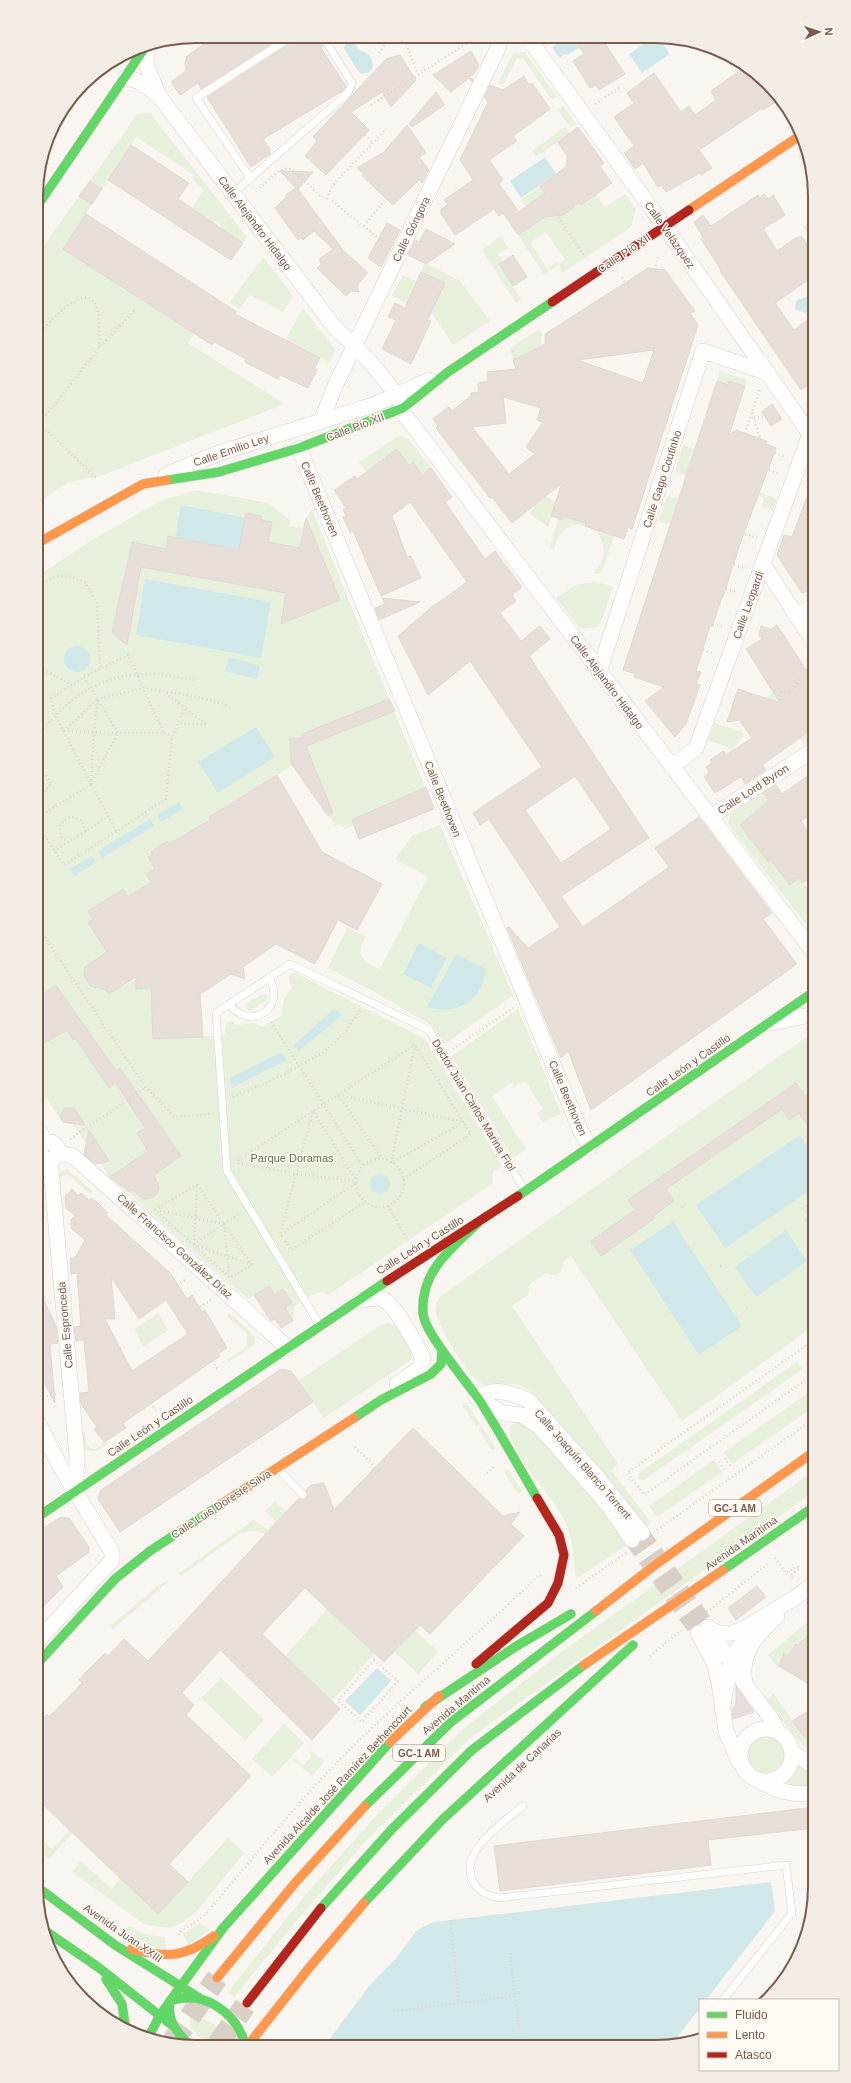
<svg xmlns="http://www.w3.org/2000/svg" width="851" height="2083" font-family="Helvetica,sans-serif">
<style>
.green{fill:#e7f0db;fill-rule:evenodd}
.water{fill:#d0e8ea}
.building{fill:#e6ded7;stroke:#e2d8d2;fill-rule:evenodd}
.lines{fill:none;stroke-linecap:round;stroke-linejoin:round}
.street-tunnel{stroke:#d9cfc7;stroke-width:15;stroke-dasharray:15 8;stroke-linecap:butt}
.highway-tunnel{stroke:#d9cfc7;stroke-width:22;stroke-dasharray:22 11;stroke-linecap:butt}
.lane-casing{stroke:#d7d1cb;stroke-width:8}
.street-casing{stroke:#d7d1cb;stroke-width:16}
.fast-casing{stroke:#d9d2cb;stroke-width:10}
.slow-casing{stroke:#d9d2cb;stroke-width:10}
.jam-casing{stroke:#d9d2cb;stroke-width:10}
.path{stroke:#dcd5d0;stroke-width:2.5;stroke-dasharray:1 3;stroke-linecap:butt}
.lane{stroke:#fefefd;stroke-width:7}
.street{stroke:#fefefd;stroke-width:15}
.fast{stroke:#63d668;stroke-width:9}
.slow{stroke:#ff974d;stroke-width:9}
.jam{stroke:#b3261e;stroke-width:9}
.labels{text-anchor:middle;stroke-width:3;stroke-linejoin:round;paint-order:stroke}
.shield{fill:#fffaf3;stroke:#a28b7f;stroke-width:1}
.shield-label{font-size:10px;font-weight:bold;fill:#7a5c4d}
.street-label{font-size:11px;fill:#7a5c4d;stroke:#fffaf3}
.park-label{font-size:11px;fill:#537a41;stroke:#fffaf3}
.rim{fill:none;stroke:#7a5c4d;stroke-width:2}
</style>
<rect width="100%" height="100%" fill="#f9f5f0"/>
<path class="green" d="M525,52L557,97L552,100L523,58H517L503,85L498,83L513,53Z
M70,103L75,106L49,147L47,145L53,125Z
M563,106L576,124L570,127L558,110Z
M150,113L247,237L243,243L227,232H218L222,226L215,221L210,227L207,218L192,208L204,190L192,179L194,175L136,137L102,189L90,181L137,114Z
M565,127L570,133L536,157L532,151Z
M807,149L812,177L798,155Z
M540,186L550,200L531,214L521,200Z
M596,194L605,207L625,194L636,209L631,227L562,273L559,265L544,274L518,235L545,217L559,212L562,216L579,203L581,205ZM546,232L565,260L559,264L557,262L547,268L530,243Z
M79,196L92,204L63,249L194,334L188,343L285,404L103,475L67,483L36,504V257Z
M815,219V243L803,227Z
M501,236L508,248L498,254L503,261L499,264L521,299L516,303L482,250Z
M263,257L293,296L283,312L250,295L239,309L230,302Z
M425,263L460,281L490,321L453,345L434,316L392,296L403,275L416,281L409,297L433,308L445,283L421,272Z
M303,308L335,349L330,362L285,340Z
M539,329L542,333L541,346L513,360L510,348Z
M720,371L747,380L745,386L730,381L728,385L717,381Z
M401,436L409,439L431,468L422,475L413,462L409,465L397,449L366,472L359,462L397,437Z
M683,445L695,449L686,475L675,471Z
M733,482L777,499L773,510L762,506L764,498L759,496L757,502L746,498Z
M197,490L268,503L290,520L289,526L303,528L306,518L312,510L434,809L359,839L354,825L345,829L340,824L336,826L294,764L209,817L210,820L169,844L167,842L151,852L153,855L148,858L155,869L146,875L180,928L128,897L122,889L88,911L93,919L88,923L112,960L98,958L85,967L84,976L90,986L101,989L104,987L109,994L136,979L137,989L151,988L154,1039L225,1035L226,1024L230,1020L235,1023L236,1025L253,1023L263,1027L281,1016L284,999L293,986L289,982V975L295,973L298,974L425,1039L502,1166L493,1172L492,1184L328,1295C318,1286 303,1301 294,1307L293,1321L281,1328L275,1319L271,1321L254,1295L248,1299L150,1213L115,1178L111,1179L98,1159L92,1164C86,1157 81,1152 87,1144L72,1123L66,1124L61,1121L46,1097L36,1104V577L92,540L137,514L166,499ZM290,738H301L291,759Z
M543,495L556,502L548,527L529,514Z
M667,496L678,499L670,524L658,521Z
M565,517L586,523L585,526C567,521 559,533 554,549L550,548L558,518Z
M593,526L615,533L604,567L599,574L594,573C606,559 608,542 593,529Z
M594,582L613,586L600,625L598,627L580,629L556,598L576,585Z
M798,676L815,727V737L804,745L794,729L764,699Z
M714,723L745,733L733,749L708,740Z
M763,793L770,802L758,808L759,810L752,814L740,825L746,834L749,832L777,854L775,865L790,885L799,878L815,896V936L728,824L731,814Z
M440,825L513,995L444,1045L432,1026L371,990L328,968L347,928L366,937C353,955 363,962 380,969L428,877L395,859L413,835Z
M262,994L267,995V1000L250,1011L247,1010L245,1007L246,1004Z
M518,1009L561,1113L543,1123L537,1113L543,1109L525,1081L514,1087L511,1083L492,1096L526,1149L513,1158L452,1056Z
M815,1031V1325L682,1421L571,1256L563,1262C564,1273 556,1278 546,1273L530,1284L528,1295L512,1306L618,1464L611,1470L651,1523L645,1528L613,1485L531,1392C511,1376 498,1391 482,1384C469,1378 438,1327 436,1313C435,1306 437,1301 441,1296Z
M67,1169L92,1191L90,1194L67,1174L60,1177L64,1218H60L56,1174Z
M158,1313L168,1330L143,1347L135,1329Z
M230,1313L255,1336L254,1345L229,1362L227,1360L246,1347L247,1334L227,1316Z
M388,1323L399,1326L412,1352L411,1360L324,1418L298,1381L382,1324Z
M797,1362L803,1369L644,1480L638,1479L639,1473Z
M815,1388V1406L732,1464L724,1452Z
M466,1402L480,1424L476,1426L462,1405Z
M524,1421L598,1499L630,1543L576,1579C574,1560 574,1540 565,1522C552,1493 512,1459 509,1428L515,1422Z
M482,1427L496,1448L492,1450L478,1429Z
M82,1432H85L86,1444L90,1448L95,1449L108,1440L110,1442C100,1449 94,1456 83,1447Z
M714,1460L722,1472L657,1517L649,1506Z
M508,1469L522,1491L518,1494L504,1472Z
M815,1470V1491L469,1739L366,1841L299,1918L234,1997L228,1992L306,1894L374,1818L464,1728L560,1653Z
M275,1501L287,1512L277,1523L265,1511Z
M253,1520L270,1531L266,1535C257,1530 251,1530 241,1533L182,1575L178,1574Z
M168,1582L113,1629L110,1626L160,1584Z
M327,1609L375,1653L332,1701L285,1656Z
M815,1615V1633L798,1645L796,1644L788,1656L784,1653L778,1668L768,1655Z
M415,1630L438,1652L418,1674L395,1652Z
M221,1678L264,1720L245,1740L201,1698Z
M774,1694L803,1736L815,1749V1758L790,1731L767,1699Z
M284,1724L304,1743L272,1777L252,1759Z
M746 1755a20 20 0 1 1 40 0a20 20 0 1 1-40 0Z
M311,1751L324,1762L312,1776L293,1760L295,1758L304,1765L312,1756L309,1753Z
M798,1765L815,1773V1787L791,1789L783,1785Z
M70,1830L73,1833L49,1859L37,1848L44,1842L52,1849Z
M228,1838L244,1853L196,1912L180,1924L168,1928L144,1924L72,1872L81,1861L112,1889L120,1878L158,1914Z
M200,1923L209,1930L188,1945L183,1934Z
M129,1926L144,1934L165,1937L166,1950L136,1941L125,1932Z
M193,2016C204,2018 227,2027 217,2041C202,2042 194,2035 189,2022Z"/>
<path class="water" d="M563,38L576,41L582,46L567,55L564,54L560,58L552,47L562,41Z
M651,39H659L670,54L642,73L629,54Z
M351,41L357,46V49C366,53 373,55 373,66L370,72L361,74L356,68L344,48L347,42Z
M545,157L556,174L521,198L510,181Z
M815,294V306L806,313L796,310L795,307L797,300Z
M181,505L246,518L239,550L175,538Z
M145,579L271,602L261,658L136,635Z
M64 659a13 13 0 1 1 26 0a13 13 0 1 1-26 0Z
M229,657L260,666L257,679L225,671Z
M256,727L275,757L218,793L198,762Z
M179,802L183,809L161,822L157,815Z
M150,819L154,826L102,858L98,851Z
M92,856L96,863L74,876L70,869Z
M419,943L447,958L431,988L403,974Z
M456,954L486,969C483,1001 457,1016 427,1007Z
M334,1009L342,1015L299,1051L294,1045Z
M282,1052L287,1060L232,1088L230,1078Z
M800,1135L815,1158V1187L725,1248L696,1205Z
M370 1184a10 10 0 1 1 20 0a10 10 0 1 1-20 0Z
M815,1211V1235L804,1219Z
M673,1222L742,1326L699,1355L630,1250Z
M786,1230L807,1261L756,1297L735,1267Z
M377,1668L391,1681L360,1715L345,1701Z
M771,1882L775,1911L706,2000H700V2008L671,2045L655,2047L325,2045L370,1985L397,1957L417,1930L434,1922Z"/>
<path class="building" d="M215,36L282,37L201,89L198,83L180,95L171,82L186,71L185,63L187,56Z
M296,37H318L323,46L321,48L346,86L344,90L263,139L270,149V154L251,167L207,97L294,41Z
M574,38L602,39L625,74L599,90L596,85L590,88L573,61L584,54Z
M471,51L479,65L474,74L469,78L473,79L472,82L469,78L451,92L433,75Z
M400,55L416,80L391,107L382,92L351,112L369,130L326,175L305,156L317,141L313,137L386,59Z
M746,66L761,76L780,99L763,110L762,108L699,150L712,168L701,175L700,173L666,192L661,185L658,187L643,163L635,169L624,153L634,146L614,117L634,103L627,93L654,73L681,112L689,106L695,115L716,100L711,91Z
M524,76L529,85L532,83L550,109L513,136L517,141L489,160L503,180L499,184L519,212L545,193L540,186L566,167L567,156L558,142L578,127L604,163L600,166L612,183L581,205L579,203L563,215L545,217L518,235L503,213L499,216L494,209L455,235L441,214V209L448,205L444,200L473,180L460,160L488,102L484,97L490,85L503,90Z
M436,92L445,105L412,127L409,124Z
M407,125L426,153L419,157L429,170L422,183L420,179L393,205L362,176L364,174L357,168L384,152Z
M131,145L189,183L178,199L243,243L231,260L108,180Z
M280,171L313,172L298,189L343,250L368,273L357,285L359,292L351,291L346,296L317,268L321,265L320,259L333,249L314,231L303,240L301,238L298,240L275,208L286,197V195L296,188Z
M90,181L102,189L92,204L79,196Z
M764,194L768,199L773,195L785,215L763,229L777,251L797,237H802L815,255V275L775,303L794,330L815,315V380L801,390L720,271L721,270L701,239L703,237L694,222L703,215L711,226L758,195L760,198Z
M86,214L237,312L235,314L320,358L314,369L317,370L308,388L280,375L278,379L245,362L246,359L214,342L212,345L63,249Z
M387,223L400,230L381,267L368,258Z
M426,229L455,244L426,264L408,255L415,240L419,242Z
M513,255L527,277L513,286L499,264Z
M648,268L665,270L695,311L690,313L698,325L632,529L628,527L624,539L585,526L586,523L565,517L561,519L551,516L562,483L512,523L492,497L490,498L442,436L436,428L438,426L433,419L449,407L452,411L471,396V393L479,392L478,383L488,381L487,372L516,369L513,360L545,344V334ZM654,350L643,383L577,360ZM503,397L541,408L537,420L543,422L526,447L535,454L509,474L472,427L506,423Z
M421,272L445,283L428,319L431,321L411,364L382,349L396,320L388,317L395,303L405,308Z
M717,381L728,385L729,381L745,386L729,435L736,430L767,441L766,444L776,448L742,538L723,597H722L712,627L710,626L696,671L701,672L696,684L700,685L686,724L675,737L645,701L664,687L634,677L635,674L623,670Z
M772,404L782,419L771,426L762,412Z
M397,449L409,465L413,462L422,475L431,468L452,497L445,502L485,559L495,551L522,587L512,595L516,601L500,613L521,641L540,626L550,639L529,656L649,838L561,896L583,927L669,867L655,848L699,817L772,913L763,919L797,964L591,1110L568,1051L561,1058L507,928L509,927L528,948L560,927L489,819L480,825L473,813L542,767L470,661L428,695L398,636L434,605H435L467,582L410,502L392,516L407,557L411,556L421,578L381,596L353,531L350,533L343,517L346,516L343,509L346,508L334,490L355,476L357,479ZM575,776L611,829L561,863L525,810Z
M813,481H815V586L804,593H802L777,555L784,535L792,537Z
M246,513L261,516V520L272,522L268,542L300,548L306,518L340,600L281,624L286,593L141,567L127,645L112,633L132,542L166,549L168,536L239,550Z
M382,598L420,602L379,620L375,608L385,604Z
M777,625L806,670L815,665V727L762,765L766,770L745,784L741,777L715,793L704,777L709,773L706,767L712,763L710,760L723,751L726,755L752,738L739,720L727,722L738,689L780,703L746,649L762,639L759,635L761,626L771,629Z
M389,699L395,711L306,746L333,813L328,816L291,763L290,738H302V734Z
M815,771V812L801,821L815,842V874L803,883L799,878L790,885L771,860L768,862L740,825L769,800L763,793L776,785L782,794Z
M277,775L322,852L382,884L357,930L338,920L315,964L276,944L243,967L245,979L231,974L200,994L203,1037L153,1039L151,988L136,989V977L109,994L106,990L90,986L84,976L85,967L107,952L88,923L93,919L88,911L123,889L128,897L151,882L146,874L155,869L148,857L153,855L151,852L167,841L169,844L210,820L209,817Z
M426,787L434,809L359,839L352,820Z
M56,985L116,1071L120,1068L181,1156L154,1175L159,1187L158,1193L152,1198L144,1199L132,1190L129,1192L110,1177L148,1151L137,1133L145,1128L116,1083L109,1088L76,1039L73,1040L67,1030L36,1048V999Z
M796,1083L805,1096L815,1089V1136L799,1113L789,1120L782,1109L666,1189L674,1201L653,1216L654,1219L601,1256L591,1241L635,1210L628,1200Z
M65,1108H74L85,1125L63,1122L60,1115Z
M89,1130L109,1161L95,1164L84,1154Z
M72,1189L78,1196L81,1193L89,1200L91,1198L96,1201L108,1213L106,1215L171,1274L187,1299L192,1295L202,1312L205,1310L227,1348L218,1354L220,1356L123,1423L126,1428L104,1442L94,1429L97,1427L81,1404L80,1393L89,1392L84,1340L76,1341L74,1327L81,1326L77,1273L71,1274L70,1258H75L85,1240L71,1228V1220L75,1216L66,1208L65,1197ZM111,1277L139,1319L166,1300L188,1334L132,1371L105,1319H115Z
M36,1283L56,1326L58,1343L50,1344L55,1403L36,1367Z
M269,1286L275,1295L283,1289L292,1303L285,1308L293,1321L281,1328L275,1319L271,1321L254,1295Z
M281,1369L291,1371L313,1402L120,1532L98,1499L101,1490Z
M413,1428L503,1516L520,1512L511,1524L524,1536L430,1634L420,1625L384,1662L305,1588L262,1634L340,1709L312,1740L220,1650L182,1693L194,1705L186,1715L251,1776L169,1864L188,1882L158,1914L36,1798V1726L47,1714L49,1717L82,1683L79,1680L85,1673L105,1653L108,1656L124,1639L148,1661L299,1498L304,1500L307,1498L306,1491L311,1485L324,1483L334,1510Z
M61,1517L69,1518L89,1547L88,1553L56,1576L63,1587L36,1614V1533Z
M757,1586L766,1597L736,1620L728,1608Z
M815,1628V1688L779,1666L784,1653L788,1656L796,1644L798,1645Z
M736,1686L754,1712L733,1719L732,1710L736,1703Z
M815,1707V1750L792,1721Z
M815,1807V1828L708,1840L711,1865L500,1891L494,1846Z"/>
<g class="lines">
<path class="street-tunnel" d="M642,1533L708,1627
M632,1540L698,1633"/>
<path class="highway-tunnel" d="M171,2044L217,1978
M218,2044L245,2006"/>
<g class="lane-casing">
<path id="lane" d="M251,179L196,98L291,37
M232,194L348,93L352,83L323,37
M229,1004C250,1032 287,1008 269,978
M319,1324L227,1171L216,1013L290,964L429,1030L524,1189
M278,1469L303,1495
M523,1806C503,1823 456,1853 474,1883C480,1893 489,1896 500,1898L786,1865L792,1913L723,2000"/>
</g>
<g class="street-casing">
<path id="street" d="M528,38L675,241L810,434
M148,46L146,63L158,94
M126,77L142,83L159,96L336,329C356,346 399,389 404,414L815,954
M321,421L335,386L499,46V38
M299,448L581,1132L590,1147
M166,475L216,454L376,404L429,380
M763,564L815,644
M797,616L815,605
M599,672L703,351L768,373
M672,767L696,748L810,434
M712,816L815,749
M772,1023L815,1014
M36,1127L46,1142
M40 1151a9 9 0 1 1 18 0a9 9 0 1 1-18 0Z
M57,1153L73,1156L288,1348
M50,1159L77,1457L75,1491
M359,1301C368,1299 376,1296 384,1300C396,1306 417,1346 423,1358L421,1367L397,1384
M632,1540L608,1505L540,1427L522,1415L502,1413L477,1398C494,1386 511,1393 528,1400L598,1478L642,1533
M708,1627L745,1684L772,1720L778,1732
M708,1627C723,1640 737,1632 752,1624
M698,1633L714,1663L719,1683L726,1731L739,1762
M36,1643L112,1560V1552L61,1468L36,1419
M745,1683C739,1653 757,1635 777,1616
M722,1710L731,1661L752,1624L796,1597L815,1583
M740 1755a26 26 0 1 1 52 0a26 26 0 1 1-52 0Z
M792,1752L815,1767
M760,1781C778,1792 793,1795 815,1793"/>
</g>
<g class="fast-casing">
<path id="fast" d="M36,208L146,46
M167,480L219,472L299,448L403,408L448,372L552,302
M518,1196L815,991
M477,1224C450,1249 420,1273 423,1313C424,1333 469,1384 482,1404C501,1435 519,1467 537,1498
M354,1418L381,1400L431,1374L441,1364L442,1350
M36,1518L387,1281
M723,1570L815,1506
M36,1665L115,1579L150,1551L220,1505
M425,1707L515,1647L571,1614
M365,1806L451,1722L596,1611
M36,1886L115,1945L198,1997
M364,1903L442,1820L633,1645
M321,1908L392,1829L472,1750L584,1665
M41,1928L98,1967L173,2026
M106,1979L122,2004L126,2031
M148,2038L160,2015L223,1928L390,1742
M189,2044C176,2032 167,2020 170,2001C203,1989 236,2012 245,2044"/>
</g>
<g class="slow-casing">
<path id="slow" d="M689,210L801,135
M36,544L143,484L167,480
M220,1505L354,1418
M596,1611L655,1565L815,1451
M584,1665L723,1570
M390,1742L439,1696
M131,1949C166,1958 184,1958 214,1936
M217,1978L295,1883L365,1806
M249,2044L309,1968L364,1903"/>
</g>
<g class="jam-casing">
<path id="jam" d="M552,302L689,210
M387,1281L518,1196
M476,1664L548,1603L558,1583L564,1555L559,1535L537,1498
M247,2003L321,1908"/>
</g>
<path class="path" d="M403,37L418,74
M379,53L390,37
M595,104L619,88
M371,105L475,38
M365,135L373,143
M260,188C268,181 282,164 293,170L321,197L327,198L333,185L386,129
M332,201L387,245
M556,214L585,257
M364,226L386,199
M655,270L658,257
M622,277L625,283
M36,337C46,327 87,276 97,308C100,320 99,336 99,348
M513,351L516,358
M752,413L760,438
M754,418L765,416
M36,423L40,424L96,478
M36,428L99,348L135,310
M745,433L760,389
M775,453L786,457
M769,470L779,474
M745,534L757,538
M734,565L746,568
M36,587C56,574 63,573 85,582L97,603L100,669
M726,589L737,592
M713,624L724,627
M703,650L714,654
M36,666L72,685
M84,677L118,733H164L172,737
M812,682L815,680
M166,693L185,708
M780,700L779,697L780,693L793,690L800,679
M64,731L98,699
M36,738C67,699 97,674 150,674C165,674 181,678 196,680
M91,784L94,732L98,699L144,688L193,696L230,706
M36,800L52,783L36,764
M36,819L91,784L118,733L64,731
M36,822L64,865L166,799L172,737L185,708L207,725L178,723
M116,831L55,715L51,698L84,677L128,655L164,733
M69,842C50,835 63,808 82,821L86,832
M54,851L108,817
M812,876L815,881
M36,924L146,1088L175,1117L212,1114
M271,1022L363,1166
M453,1049L513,1008
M339,1095L464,1122L391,1163
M339,1096L382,1159
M233,1097L281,1076L324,1052L345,1032L361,1009
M70,1139L146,1088
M356 1183a24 24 0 1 1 48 0a24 24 0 1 1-48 0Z
M238,1160L313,1111L357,1182
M238,1163L297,1174L356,1181
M391,1163L415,1045
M403,1179L471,1134L415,1045L409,1041
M197,1185L252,1265L230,1278L155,1210Z
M388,1206L408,1241
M682,1207L685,1205
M803,1209L815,1201
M160,1211L224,1224L229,1274
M281,1234L357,1182
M282,1236L280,1234L313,1111L415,1045
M285,1241L291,1250L365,1202
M194,1244L240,1213
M194,1244L197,1185
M198,1246L252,1265
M720,1266L723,1264
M177,1285L187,1279
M41,1299L47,1296
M200,1307L211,1300
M747,1309L750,1306
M212,1361L218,1369
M815,1373L644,1495L627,1473L815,1339
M47,1396L56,1394
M151,1403L156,1411
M355,1447L375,1467
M725,1458L730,1466
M719,1462L725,1470
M487,1473L494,1467
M657,1530L815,1418
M775,1558L786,1573L797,1566L799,1569L791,1575L794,1580
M576,1588L626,1553
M707,1612L769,1563
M650,1656L682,1630
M374,1660L398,1681L362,1722L338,1701Z
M450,1920L459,2003
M179,1935L180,1932L204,1916C250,1862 295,1805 345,1754C407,1692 476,1637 539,1575L541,1576
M510,1953L521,2046
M67,1979L96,2000
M394,2011L515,1996"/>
<use href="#lane" class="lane"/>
<use href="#street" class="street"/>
<use href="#fast" class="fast"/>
<use href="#slow" class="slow"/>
<use href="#jam" class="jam"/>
</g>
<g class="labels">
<g class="shield">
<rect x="709" y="1500" width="52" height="16" rx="3"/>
<rect x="393" y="1745" width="52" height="16" rx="3"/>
</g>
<g class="shield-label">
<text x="735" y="1512">GC-1 AM</text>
<text x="419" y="1757">GC-1 AM</text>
</g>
<g class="street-label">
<text transform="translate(255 223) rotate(53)" y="4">Calle Alejandro Hidalgo</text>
<text transform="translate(411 229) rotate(-64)" y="4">Calle Góngora</text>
<text transform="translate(670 235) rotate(55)" y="4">Calle Velázquez</text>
<text transform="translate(624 253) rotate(-34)" y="4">Calle Pío XII</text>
<text transform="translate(355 427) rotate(-21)" y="4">Calle Pío XII</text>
<text transform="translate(231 450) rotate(-19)" y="4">Calle Emilio Ley</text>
<text transform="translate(662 479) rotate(-72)" y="4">Calle Gago Coutinho</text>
<text transform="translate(320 499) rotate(67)" y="4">Calle Beethoven</text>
<text transform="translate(748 605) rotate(-70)" y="4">Calle Leopardi</text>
<text transform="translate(607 682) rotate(53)" y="4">Calle Alejandro Hidalgo</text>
<text transform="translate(753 789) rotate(-33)" y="4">Calle Lord Byron</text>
<text transform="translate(443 799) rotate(68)" y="4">Calle Beethoven</text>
<text transform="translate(688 1065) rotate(-35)" y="4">Calle León y Castillo</text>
<text transform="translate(568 1098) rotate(67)" y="4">Calle Beethoven</text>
<text transform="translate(474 1105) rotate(59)" y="4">Doctor Juan Carlos Marina Fiol</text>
<text transform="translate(420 1245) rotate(-32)" y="4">Calle León y Castillo</text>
<text transform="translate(175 1246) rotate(42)" y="4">Calle Francisco González Díaz</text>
<text transform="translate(65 1325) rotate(-95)" y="4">Calle Espronceda</text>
<text transform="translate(150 1426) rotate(-34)" y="4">Calle León y Castillo</text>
<text transform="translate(583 1464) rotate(49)" y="4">Calle Joaquín Blanco Torrent</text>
<text transform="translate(221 1504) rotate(-33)" y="4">Calle Luis Doreste Silva</text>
<text transform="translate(741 1543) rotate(-35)" y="4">Avenida Marítima</text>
<text transform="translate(456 1705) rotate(-40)" y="4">Avenida Maritima</text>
<text transform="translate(522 1765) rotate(-43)" y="4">Avenida de Canarias</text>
<text transform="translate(337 1785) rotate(-47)" y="4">Avenida Alcalde José Ramírez Bethencourt</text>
<text transform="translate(123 1933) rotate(35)" y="4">Avenida Juan XXIII</text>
</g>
<g class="park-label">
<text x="292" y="1162">Parque Doramas</text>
</g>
</g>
<path d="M0 0H851V2083H0ZM196 43H655A153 153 0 0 1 808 196V1887A153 153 0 0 1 655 2040H196A153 153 0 0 1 43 1887V196A153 153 0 0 1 196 43Z" fill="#f4ede6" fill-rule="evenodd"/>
<path class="rim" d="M196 43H655A153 153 0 0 1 808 196V1887A153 153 0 0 1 655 2040H196A153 153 0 0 1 43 1887V196A153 153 0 0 1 196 43Z"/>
<rect x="699" y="1999" width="140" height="72" fill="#fffaf3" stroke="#cabbb1"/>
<rect x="707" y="2012" width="20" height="6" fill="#63d668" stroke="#cabbb1"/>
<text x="735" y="2019" font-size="12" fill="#7a5c4d">Fluido</text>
<rect x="707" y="2032" width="20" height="6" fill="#ff974d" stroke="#cabbb1"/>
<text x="735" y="2039" font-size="12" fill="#7a5c4d">Lento</text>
<rect x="707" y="2052" width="20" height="6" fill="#b3261e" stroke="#cabbb1"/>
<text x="735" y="2059" font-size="12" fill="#7a5c4d">Atasco</text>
<g transform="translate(819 32) rotate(87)" stroke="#fffaf3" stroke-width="3" paint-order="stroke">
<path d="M0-3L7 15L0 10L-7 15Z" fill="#7a5c4d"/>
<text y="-6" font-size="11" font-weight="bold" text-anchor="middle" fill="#7a5c4d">N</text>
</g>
</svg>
